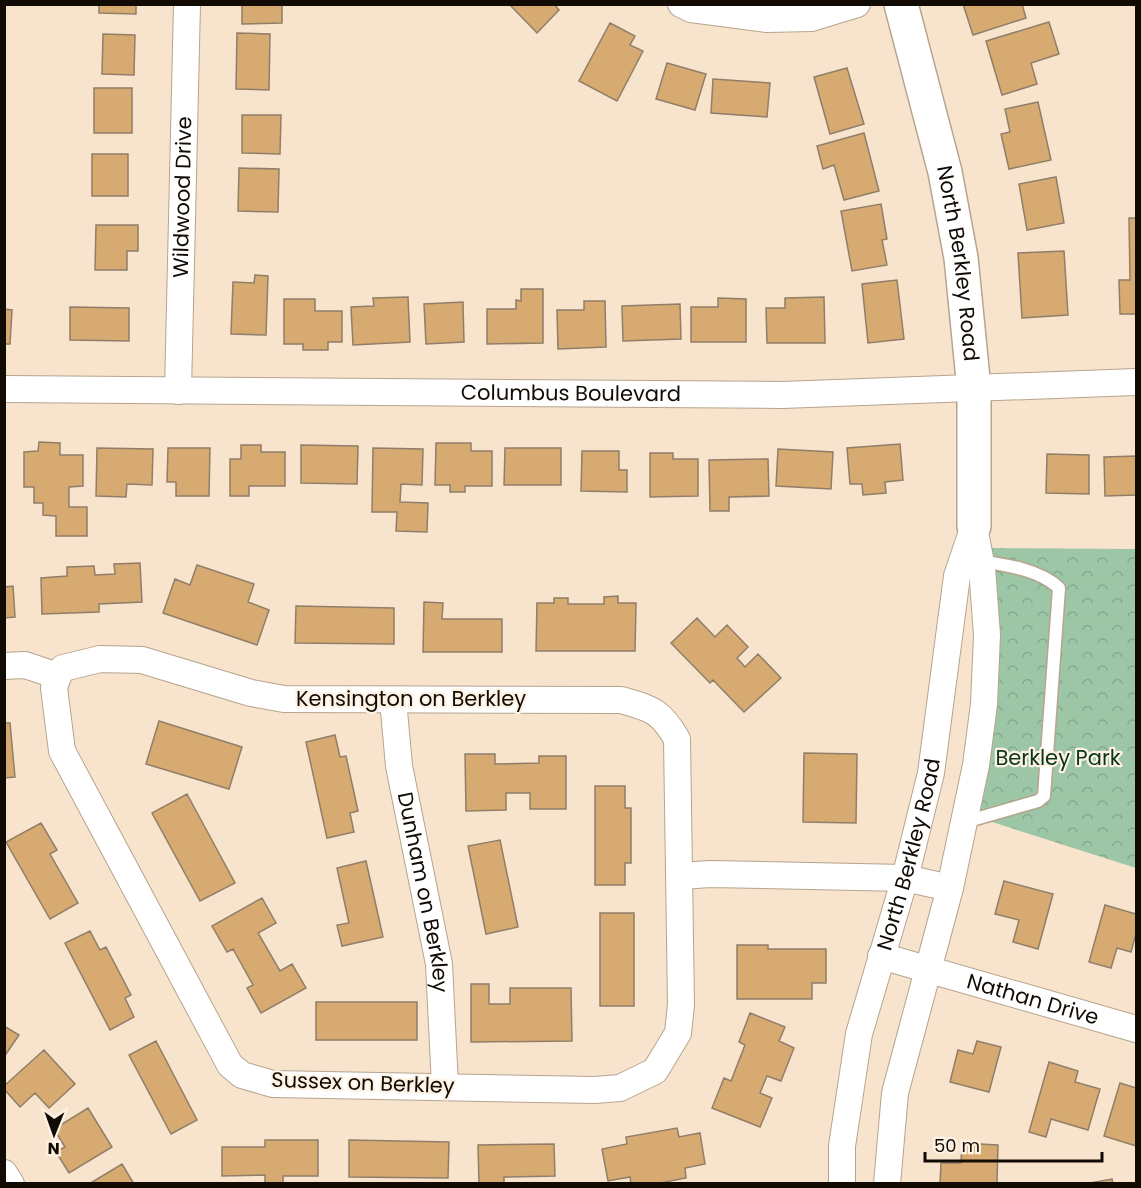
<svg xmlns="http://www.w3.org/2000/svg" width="1141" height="1188" font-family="Poppins,sans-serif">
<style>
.park{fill:url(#park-crowns)}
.building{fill:#d7aa72;stroke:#907e69;stroke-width:1.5}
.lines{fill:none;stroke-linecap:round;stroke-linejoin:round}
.lane-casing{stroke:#b6a48e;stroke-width:15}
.street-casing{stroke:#b6a48e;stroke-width:28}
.secondary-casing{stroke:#b6a48e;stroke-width:36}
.lane{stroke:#fff;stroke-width:12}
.street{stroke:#fff;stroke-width:26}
.secondary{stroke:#fff;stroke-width:33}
.labels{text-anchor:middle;stroke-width:4.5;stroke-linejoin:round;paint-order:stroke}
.street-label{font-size:21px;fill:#110b04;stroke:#fef2e4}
.park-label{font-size:21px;fill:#07371a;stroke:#fef2e4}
</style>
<defs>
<pattern id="park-crowns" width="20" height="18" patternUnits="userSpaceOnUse" patternTransform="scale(1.5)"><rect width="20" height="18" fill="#9dc6a6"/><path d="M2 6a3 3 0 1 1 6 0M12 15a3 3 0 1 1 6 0" fill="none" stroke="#86a98d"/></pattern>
</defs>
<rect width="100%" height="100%" fill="#f8e4cc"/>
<path class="park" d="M978,548L1136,549V868L967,814Z"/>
<path class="building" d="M99,4H136V14L99,13Z
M242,4H282V23L242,24Z
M509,4H554L559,10L537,33Z
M963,4H1022L1026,18L973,35Z
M1049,22L1059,54L1031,63L1037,84L1002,95L986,41Z
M610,23L635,36L630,45L643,51L617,101L579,81Z
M237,33L270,34L269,90L236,89Z
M103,34L135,35L134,75L102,74Z
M667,63L706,74L695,110L656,99Z
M847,68L864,124L830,134L814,77Z
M713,79L770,83L767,117L711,113Z
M94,88H132V133H94Z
M1038,102L1051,160L1009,169L1001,134L1010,132L1005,109Z
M242,115H281L280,154L242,153Z
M864,133L879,191L844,200L834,165L823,169L817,146Z
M92,154H128V196H92Z
M239,168L279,169L278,212L238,211Z
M1056,177L1064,223L1027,230L1019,184Z
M881,204L887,239L882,240L887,265L852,271L841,211Z
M1129,218H1136V314H1120L1119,280H1130Z
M96,225H138V251H127V270H95Z
M1064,251L1068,315L1022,318L1018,253Z
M255,275L268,276L266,335L231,334L233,282L254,283Z
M897,280L904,339L868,343L862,284Z
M521,289H543V343L487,344V309H516V300L521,301Z
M408,297L410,342L353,345L351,307L374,306L373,298Z
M824,297L825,343H767L766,308H785V298Z
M718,298L746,299V342H691V307H718Z
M284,299H315V311H342V342H328V350H303V344H284Z
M584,301H605L606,347L558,349L557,310H584Z
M463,302L464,342L426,344L424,304Z
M680,304L681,339L623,341L622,306Z
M70,307L129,308V341L70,340Z
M4,309L12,310L10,344H4Z
M39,442L60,443V455H83V486L69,487V507H87V536H56V516L43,515V503H34V487H24V452L38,451Z
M436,443H471V451H492V486H465V492H450V485H435Z
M900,444L903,480L885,482L886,493L863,495L862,484H850L847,448Z
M241,445H261V452H285V486H249V496H230V459H241Z
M301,445L358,446L357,484L301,483Z
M97,448L153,449L152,485L127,484L126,497L96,496Z
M168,448H210L209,496H176V482H167Z
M373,448L423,449L422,485L401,484L400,502L428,503L427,532L396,531L397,512H372Z
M505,448H561V485H504Z
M778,449L833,452L831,489L776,486Z
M582,451H619V470H627V492L581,491Z
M650,453H673V459H698V496L650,497Z
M1047,454L1089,455V494L1046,493Z
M1136,456V495L1105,496L1104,457Z
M768,459L769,496L729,497V511H710L709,460Z
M140,563L142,602L99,604V612L42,614L41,578L67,576V567L94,566L95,575L115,574L114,564Z
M197,565L254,584L248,602L269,610L257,645L163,613L175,579L190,585Z
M13,586L15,617L4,618V587Z
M618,596V603H636L635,651H536L537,603H554V598H568V604H604V597Z
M424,602L443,603L442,619H502V652H423Z
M296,606L394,608V644L295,643Z
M697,618L715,637L727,625L748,647L737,658L745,667L758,654L781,678L744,712L713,680L710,683L671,643Z
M159,721L242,747L229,789L146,764Z
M4,723H10L15,777L4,778Z
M335,735L340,757L346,756L358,811L350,813L354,832L327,838L306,742Z
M804,753L857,754L856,823L803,822Z
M465,754H495V764L539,763V756H566V809H530V793H506V810L466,811Z
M595,786H625V808H631V863H625V885H595Z
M187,794L235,883L200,901L152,813Z
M41,823L57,850L50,854L78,903L50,919L6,842Z
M500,840L518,927L486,934L468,846Z
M366,861L383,937L342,946L337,925L349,923L337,868Z
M1004,881L1053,894L1038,949L1013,942L1019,920L995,914Z
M262,898L276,923L258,933L280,971L292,964L306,988L261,1013L247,988L253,985L233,949L227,952L212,926Z
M1105,905L1136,914V934L1131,952L1117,948L1111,968L1089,962Z
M600,913H634V1006H600Z
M90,931L100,950L106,947L131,995L125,998L134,1017L110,1030L65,943Z
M737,945H768V949H826V983H812V999H737Z
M471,984H489V1004H510V988H571L572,1041L471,1042Z
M316,1002H417V1040H316Z
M750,1013L785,1027L779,1041L794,1048L781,1081L767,1076L760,1093L772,1098L760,1127L712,1108L724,1078L731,1081L745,1045L739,1042Z
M4,1026L19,1035L4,1057Z
M156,1041L197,1120L171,1134L129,1055Z
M977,1041L1001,1047L989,1092L950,1082L958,1050L973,1054Z
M44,1050L75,1084L49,1108L35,1093L20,1107L4,1089V1086Z
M1049,1062L1078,1071L1075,1082L1100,1089L1088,1130L1051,1119L1046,1137L1029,1132Z
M1120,1083L1136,1088V1146L1104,1136Z
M88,1108L112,1147L69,1173L56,1152L65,1147L54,1129Z
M677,1128L679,1137L700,1133L705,1164L685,1168L686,1178L655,1184H631L630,1177L608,1181L602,1149L627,1144L626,1137Z
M265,1140H318V1176H283V1184H265V1175L222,1176V1147H265Z
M349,1140L449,1142L448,1178L349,1177Z
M962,1143L998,1145L997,1184H940L941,1163H961Z
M554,1144L555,1176L504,1177V1184H479L478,1145Z
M122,1164L134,1184H89Z
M1112,1179L1113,1184H1084Z"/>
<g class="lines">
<g class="lane-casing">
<path id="lane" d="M965,822L1038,801L1044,796L1059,588C1040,570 1007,565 981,561"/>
</g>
<g class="street-casing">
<g id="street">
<path d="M681,4L691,9L767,19L811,18L857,4"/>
<path id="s1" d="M4,389L782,395L1136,382"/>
<path id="s2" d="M178,391L187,4"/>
<path d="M100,659L142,660L251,693L284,699L621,700C652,709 660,710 677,739L681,1005L678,1033L655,1071L620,1088L595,1090L273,1084L242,1075L230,1065L62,751L54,688L58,676L63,668Z"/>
<path d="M4,666L25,665L58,676"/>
<path id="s3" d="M393,700L399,766L439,964L445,1086"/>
<path d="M681,876L710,874L905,878L950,888"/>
<path id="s4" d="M881,956L1136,1029"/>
<path d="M4,1173L11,1184"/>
<path id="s5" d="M842,1184V1146L859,1034L905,878L931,773L957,576L974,526"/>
<path d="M887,1184L895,1093L950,888L976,765L984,704L987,635L982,568L974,527"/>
</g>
</g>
<g class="secondary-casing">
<g id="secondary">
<path id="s6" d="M901,4L945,172L961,258L974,389V526"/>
</g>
</g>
<use href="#lane" class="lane"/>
<use href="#street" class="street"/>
<use href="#secondary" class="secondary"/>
</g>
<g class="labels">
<g class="street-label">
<text dy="7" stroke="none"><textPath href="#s2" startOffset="194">Wildwood Drive</textPath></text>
<text dy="7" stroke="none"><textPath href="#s6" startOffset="266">North Berkley Road</textPath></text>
<text dy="7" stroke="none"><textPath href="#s1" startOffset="567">Columbus Boulevard</textPath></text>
<text x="411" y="706">Kensington on Berkley</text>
<text dy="7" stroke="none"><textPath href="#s5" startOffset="338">North Berkley Road</textPath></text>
<text dy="7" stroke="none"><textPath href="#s3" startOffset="195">Dunham on Berkley</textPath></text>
<text dy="7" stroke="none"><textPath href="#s4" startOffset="158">Nathan Drive</textPath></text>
<text transform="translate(363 1083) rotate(2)" y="7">Sussex on Berkley</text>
</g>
<g class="park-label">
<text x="1058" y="765">Berkley Park</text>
</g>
</g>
<rect width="1141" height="1188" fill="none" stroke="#110b04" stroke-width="12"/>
<g transform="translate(54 1134) rotate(181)" stroke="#fef2e4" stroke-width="4.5" paint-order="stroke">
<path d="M0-4.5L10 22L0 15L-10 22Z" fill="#110b04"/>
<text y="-9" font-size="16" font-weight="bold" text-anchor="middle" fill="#110b04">N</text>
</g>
<path d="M925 1152v9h177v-9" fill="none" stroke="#110b04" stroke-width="3"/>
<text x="934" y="1152" font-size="18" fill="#110b04" stroke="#fef2e4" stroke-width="4.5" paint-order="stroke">50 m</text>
</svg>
